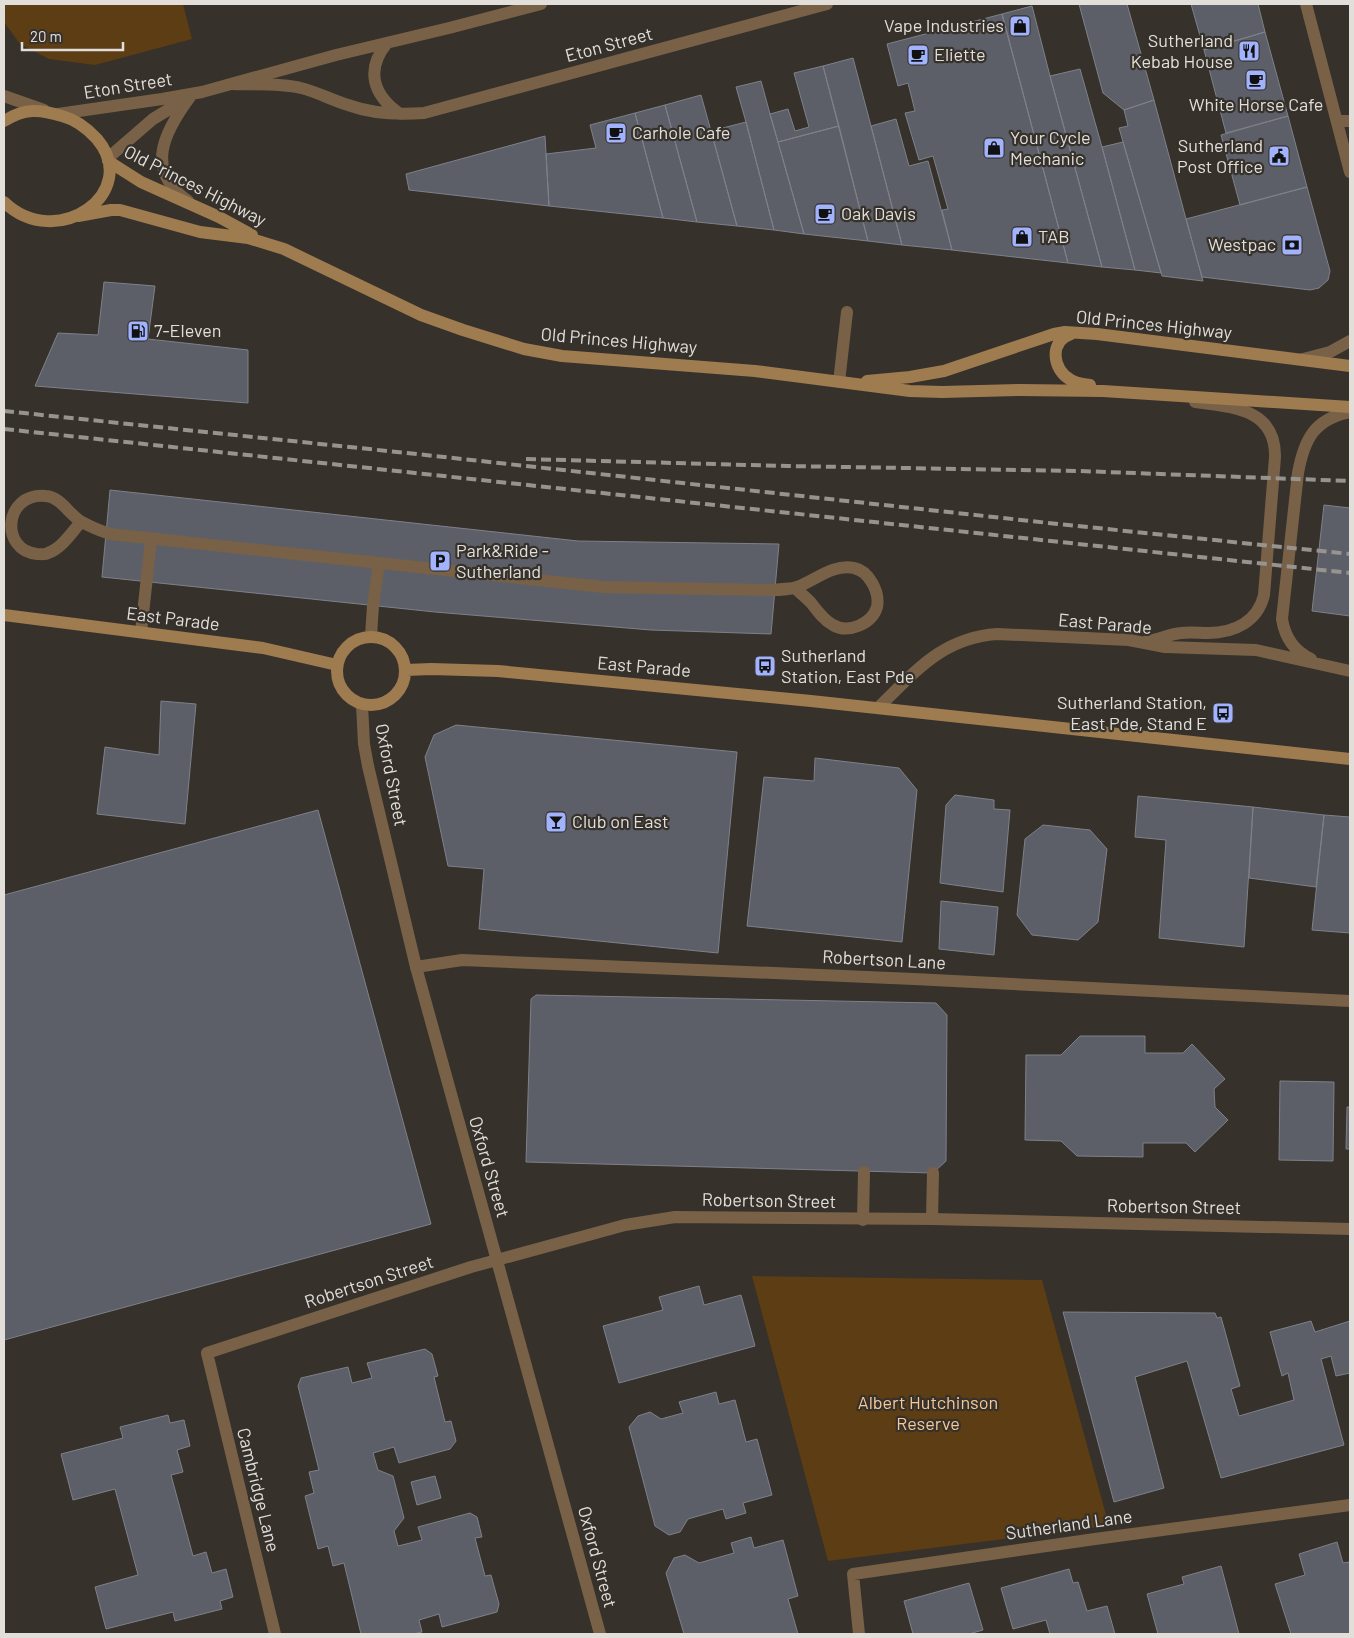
<svg xmlns="http://www.w3.org/2000/svg" width="1354" height="1638" font-family="Barlow,sans-serif">
<style>
.green{fill:#5d3d13}
.building{fill:#5d5f68;stroke:#7e8189}
.lines{fill:none;stroke-linecap:round;stroke-linejoin:round}
.lane{stroke:#786147;stroke-width:12}
.street{stroke:#786147;stroke-width:12}
.secondary{stroke:#9f7b50;stroke-width:12}
.rail{stroke:#97938e;stroke-width:4;stroke-dasharray:10 5;stroke-linecap:butt}
.labels{text-anchor:middle;stroke-width:4.5;stroke-linejoin:round;paint-order:stroke}
.poi-label{font-size:18px;fill:#e2dfdb;stroke:#36312b;text-anchor:start}
.street-label{font-size:18px;fill:#e2dfdb;stroke:#36312b}
.park-label{font-size:18px;fill:#f5c895;stroke:#36312b}
</style>
<rect width="100%" height="100%" fill="#36312b"/>
<path class="green" d="M4,4H183L192,39L95,65L49,59L20,44L4,22Z
M752,1276L1042,1280L1109,1526L828,1561Z"/>
<path class="building" d="M1079,4H1127L1154,100L1124,110L1103,93Z
M1191,4H1258L1265,32L1204,50Z
M1032,6L1050,76L1102,267L1068,263L1002,14Z
M1002,14L1068,263L952,250L942,210L948,209L933,156L919,160L905,113L915,111L908,83L898,86L887,44Z
M1265,32L1288,116L1226,133L1204,50Z
M853,58L871,126L902,245L868,241L823,66Z
M823,66L839,126L778,142L770,114L788,109L795,131L809,127L794,73Z
M1080,69L1102,147L1135,270L1102,267L1050,76Z
M761,81L770,114L804,234L774,230L746,122L736,87Z
M701,95L711,131L737,226L697,222L665,105Z
M1154,100L1186,219L1203,281L1162,276L1119,128L1128,126L1124,110Z
M665,105L697,222L663,218L635,113Z
M635,113L663,218L549,206L546,154L596,148L590,125Z
M1288,116L1307,187L1240,205L1221,135Z
M896,119L909,166L928,161L952,250L902,245L871,126Z
M746,122L774,230L737,226L711,131Z
M839,126L868,241L804,234L778,142Z
M545,136L549,206L409,190L406,174Z
M1123,142L1161,273L1135,270L1102,147Z
M1307,187L1330,271L1328,280L1319,288L1310,290L1202,277L1186,219Z
M104,282L155,286L148,339L248,350V403L35,386L58,333L98,335Z
M110,490L578,541L779,544L771,634L651,630L435,612L102,577Z
M1324,505L1350,508V616L1312,611Z
M161,701L196,704L185,824L97,814L105,747L159,755Z
M456,725L737,752L718,953L479,929L484,869L448,866L425,757L434,735Z
M815,758L899,768L917,790L902,942L747,926L764,777L814,781Z
M955,795L994,800V809L1010,810L1003,892L940,883L946,805Z
M1138,796L1253,807L1244,947L1159,938L1166,840L1135,837Z
M1253,807L1324,815L1316,887L1249,878Z
M318,810L431,1224L4,1340V895Z
M1324,815L1350,817V933L1312,930Z
M1043,825L1090,830L1107,849L1098,922L1078,940L1032,935L1017,915L1025,839Z
M941,901L998,907L994,955L939,949Z
M536,995L936,1003L947,1015L946,1161L933,1173L526,1162L531,999Z
M1080,1036H1145V1053H1183L1192,1044L1225,1079L1214,1089L1215,1107L1228,1120L1195,1152L1186,1143H1143V1157L1077,1156L1061,1141L1025,1140L1026,1055H1061Z
M1280,1081L1334,1082L1333,1161L1279,1160Z
M1347,1107H1350V1149H1346Z
M699,1286L704,1305L741,1295L755,1346L619,1383L603,1326L663,1310L659,1297Z
M1063,1312L1215,1313L1217,1318L1221,1317L1240,1386L1231,1389L1239,1416L1294,1400L1288,1373L1282,1376L1270,1332L1311,1321L1315,1332L1350,1321V1373L1336,1376L1331,1356L1321,1359L1344,1445L1221,1478L1187,1361L1135,1377L1164,1488L1114,1502Z
M425,1349L432,1354L438,1376L434,1377L445,1422L451,1421L456,1441L450,1449L399,1463L394,1447L373,1453L378,1470L393,1476L404,1518L394,1531L398,1546L422,1540L418,1527L470,1513L477,1517L482,1537L475,1538L485,1576L491,1575L499,1604L497,1612L442,1627L439,1614L419,1620L422,1632L413,1634H361L344,1563L333,1566L328,1546L318,1549L305,1496L314,1493L309,1472L319,1470L298,1386L301,1378L348,1367L352,1383L372,1378L367,1363Z
M716,1392L719,1404L735,1400L746,1442L757,1439L772,1495L743,1503L746,1513L726,1519L723,1509L688,1519L680,1532L669,1535L655,1526L629,1427L638,1416L650,1412L661,1419L683,1413L679,1402Z
M168,1415L170,1423L184,1420L190,1446L177,1450L183,1472L171,1475L193,1556L206,1552L212,1573L226,1569L233,1597L220,1601L222,1609L175,1621L173,1612L106,1629L95,1587L138,1575L115,1489L73,1500L61,1454L123,1438L120,1427Z
M435,1476L441,1498L417,1505L411,1482Z
M751,1537L754,1548L783,1540L798,1596L788,1599L798,1634H684L666,1573L674,1558L685,1555L699,1563L734,1553L731,1543Z
M1337,1542L1343,1563L1349,1562L1350,1567V1634H1291L1275,1584L1305,1575L1299,1554Z
M1221,1566L1239,1634H1158L1147,1594L1184,1584L1182,1577Z
M1069,1569L1073,1583L1078,1582L1087,1611L1107,1606L1115,1634H1050L1046,1620L1013,1629L1001,1588Z
M969,1583L983,1630L969,1634H913L904,1601Z"/>
<g class="lines">
<path class="lane" d="M1337,121H1350
M839,382L847,312
M81,522C71,533 62,548 48,553C45,555 41,554 37,554C0,551 3,492 46,496C61,497 70,516 82,522C91,527 101,531 110,534L603,587L770,590L795,588C800,593 807,598 812,604C818,612 824,620 833,625C848,634 872,624 877,607C880,592 869,571 854,568C834,563 814,581 797,587C789,590 779,590 770,590
M141,632L151,540
M371,636L373,606L379,563
M416,967L462,960L914,979L1350,1001
M932,1219L933,1173
M863,1220L864,1172
M859,1634L853,1574L1095,1539L1350,1505"/>
<path class="street" d="M1306,4L1350,172
M387,43C365,70 373,95 400,114
M232,84C255,85 279,83 301,88C317,92 332,100 348,105C373,114 398,115 424,113L827,4
M4,96L44,110
M58,114L162,99L202,92L336,55L449,28L541,4
M108,158L153,119L186,99
M188,201C144,170 164,132 190,97
M1303,359L1330,352L1350,341
M1147,641C1159,640 1169,634 1181,633C1190,632 1199,633 1208,633C1235,633 1258,621 1264,595L1275,457C1276,408 1231,407 1195,402
M1311,659C1294,651 1285,638 1282,619L1298,473C1304,440 1314,419 1350,412
M362,705L364,744L368,766L416,967L600,1634
M879,707C916,671 942,638 997,634L1129,640L1165,647L1256,650L1350,671
M275,1634L207,1353L471,1267L625,1225L675,1217L932,1219L1350,1229"/>
<path class="secondary" d="M4,121C25,108 39,109 62,116C77,120 87,128 97,139C142,192 57,253 4,202
M108,161L141,182L219,217L252,235
M78,216L111,210H120L200,232L248,238L284,249L421,315L463,330L524,349L562,356L755,371L910,391L942,392L1019,390L1103,391L1350,407
M1071,334C1049,341 1052,370 1071,380C1077,384 1084,384 1090,385
M867,381L910,377L944,371L1054,334L1065,332L1097,334L1350,366
M4,615L263,648L337,665
M337 671a34 34 0 1 1 68 0a34 34 0 1 1-68 0Z
M406,670L431,669L498,671L811,701L1350,759"/>
<path class="rail" d="M4,411L407,453L1058,524L1350,554
M4,429L1350,573
M526,459L787,466L1079,471L1350,481"/>
</g>
<defs>
<g id="shop-square" transform="scale(1.125)"><rect x="-9" y="-9" width="18" height="18" rx="4" fill="#a1b3fd" stroke="#36312b"/><path d="M-5-2.5h2.3a2.7 3.5 0 0 1 5.4 0H5L5.5 6h-11ZM-1.5-2.5h3a1.5 2.3 0 0 0-3 0Z" fill="#111"/></g>
<g id="restaurant-square" transform="scale(1.125)"><rect x="-9" y="-9" width="18" height="18" rx="4" fill="#a1b3fd" stroke="#36312b"/><path d="M-5-6h1v4h1v-4h1v4h1v-4h1v5L-1.5 .5V6h-2V.5L-5-1ZM5-6V6H3V1.5H1.5Q1.5-4 5-6Z" fill="#111"/></g>
<g id="cafe-square" transform="scale(1.125)"><rect x="-9" y="-9" width="18" height="18" rx="4" fill="#a1b3fd" stroke="#36312b"/><path d="M-5.5-4.5H6V0H3Q3 3.5 0 3.5H-2.5Q-5.5 3.5-5.5 0ZM3-3.2v2h1.7v-2ZM-6 4.5H4V6H-6Z" fill="#111"/></g>
<g id="civic-square" transform="scale(1.125)"><rect x="-9" y="-9" width="18" height="18" rx="4" fill="#a1b3fd" stroke="#36312b"/><path d="M-.6-6.5H3V-4.5H.6V-3L4-1V1h2V6H-6V1h2V-1L-.6-3ZM-1.2 2.5V6h2.4V2.5Z" fill="#111"/></g>
<g id="bank-square" transform="scale(1.125)"><rect x="-9" y="-9" width="18" height="18" rx="4" fill="#a1b3fd" stroke="#36312b"/><path d="M-6-4H6V4H-6ZM0-2.3a2.3 2.3 0 1 0 0 4.6a2.3 2.3 0 1 0 0-4.6Z" fill="#111"/></g>
<g id="fuel-square" transform="scale(1.125)"><rect x="-9" y="-9" width="18" height="18" rx="4" fill="#a1b3fd" stroke="#36312b"/><path d="M-5.5-6h7V0h2V4h1.3V-2.5L3-4.5l.8-.8L6-3V5H2.5V1h-1V6h-7ZM-4.2-4.7v3.2H.2V-4.7Z" fill="#111"/></g>
<g id="parking-square" transform="scale(1.125)"><rect x="-9" y="-9" width="18" height="18" rx="4" fill="#a1b3fd" stroke="#36312b"/><path d="M-3.5-5.5H1a3.5 3.5 0 0 1 0 7H-1V5.5H-3.5ZM-1-3.4V-.6H.8a1.4 1.4 0 0 0 0-2.8Z" fill="#111"/></g>
<g id="bus-square" transform="scale(1.125)"><rect x="-9" y="-9" width="18" height="18" rx="4" fill="#a1b3fd" stroke="#36312b"/><path d="M-5-6H5V4H4V6H2V4H-2V6H-4V4H-5ZM-3.5-4V0h7V-4ZM-3.5 1.2v1.5H-2V1.2ZM2 1.2v1.5H3.5V1.2Z" fill="#111"/></g>
<g id="bar-square" transform="scale(1.125)"><rect x="-9" y="-9" width="18" height="18" rx="4" fill="#a1b3fd" stroke="#36312b"/><path d="M-6-5H6L.8 .8V4.5H3.5V6h-7V4.5H-.8V.8Z" fill="#111"/></g>
</defs>
<g fill-rule="evenodd">
<use href="#shop-square" x="1020" y="26"/>
<use href="#restaurant-square" x="1249" y="51"/>
<use href="#cafe-square" x="918" y="55"/>
<use href="#cafe-square" x="1256" y="80"/>
<use href="#cafe-square" x="616" y="133"/>
<use href="#shop-square" x="994" y="148"/>
<use href="#civic-square" x="1279" y="156"/>
<use href="#cafe-square" x="825" y="214"/>
<use href="#shop-square" x="1022" y="237"/>
<use href="#bank-square" x="1292" y="245"/>
<use href="#fuel-square" x="138" y="331"/>
<use href="#parking-square" x="440" y="561"/>
<use href="#bus-square" x="765" y="666"/>
<use href="#bus-square" x="1223" y="713"/>
<use href="#bar-square" x="556" y="822"/>
</g>
<g class="labels">
<g class="poi-label">
<text x="1004" y="32" text-anchor="end">Vape Industries</text>
<text x="1233" y="47" text-anchor="end">Sutherland<tspan x="1233" dy="21">Kebab House</tspan></text>
<text x="934" y="61">Eliette</text>
<text x="1256" y="111" text-anchor="middle">White Horse Cafe</text>
<text x="632" y="139">Carhole Cafe</text>
<text x="1010" y="144">Your Cycle<tspan x="1010" dy="21">Mechanic</tspan></text>
<text x="1263" y="152" text-anchor="end">Sutherland<tspan x="1263" dy="21">Post Office</tspan></text>
<text x="841" y="220">Oak Davis</text>
<text x="1038" y="243">TAB</text>
<text x="1276" y="251" text-anchor="end">Westpac</text>
<text x="154" y="337">7-Eleven</text>
<text x="456" y="557">Park&amp;Ride -<tspan x="456" dy="21">Sutherland</tspan></text>
<text x="781" y="662">Sutherland<tspan x="781" dy="21">Station, East Pde</tspan></text>
<text x="1207" y="709" text-anchor="end">Sutherland Station,<tspan x="1207" dy="21">East Pde, Stand E</tspan></text>
<text x="572" y="828">Club on East</text>
</g>
<g class="street-label">
<text transform="translate(609 45) rotate(-15)" y="6">Eton Street</text>
<text transform="translate(128 86) rotate(-9)" y="6">Eton Street</text>
<text transform="translate(195 186) rotate(27)" y="6">Old Princes Highway</text>
<text transform="translate(1154 325) rotate(6)" y="6">Old Princes Highway</text>
<text transform="translate(619 341) rotate(5)" y="6">Old Princes Highway</text>
<text transform="translate(173 619) rotate(7)" y="6">East Parade</text>
<text transform="translate(1105 624) rotate(5)" y="6">East Parade</text>
<text transform="translate(644 667) rotate(5)" y="6">East Parade</text>
<text transform="translate(391 775) rotate(79)" y="6">Oxford Street</text>
<text transform="translate(884 960) rotate(3)" y="6">Robertson Lane</text>
<text transform="translate(489 1167) rotate(74)" y="6">Oxford Street</text>
<text transform="translate(769 1201) rotate(1)" y="6">Robertson Street</text>
<text transform="translate(1174 1207) rotate(1)" y="6">Robertson Street</text>
<text transform="translate(369 1282) rotate(-18)" y="6">Robertson Street</text>
<text transform="translate(258 1490) rotate(76)" y="6">Cambridge Lane</text>
<text transform="translate(1069 1525) rotate(-8)" y="6">Sutherland Lane</text>
<text transform="translate(597 1557) rotate(75)" y="6">Oxford Street</text>
</g>
<g class="park-label">
<text x="928" y="1409">Albert Hutchinson<tspan x="928" dy="21">Reserve</tspan></text>
</g>
</g>
<rect width="1354" height="1638" fill="none" stroke="#e2dfdb" stroke-width="10"/>
<path d="M22 42v8h101v-8" fill="none" stroke="#e2dfdb" stroke-width="2.5"/>
<text x="30" y="42" font-size="15" fill="#e2dfdb" stroke="#36312b" stroke-width="4" paint-order="stroke">20 m</text>
</svg>
